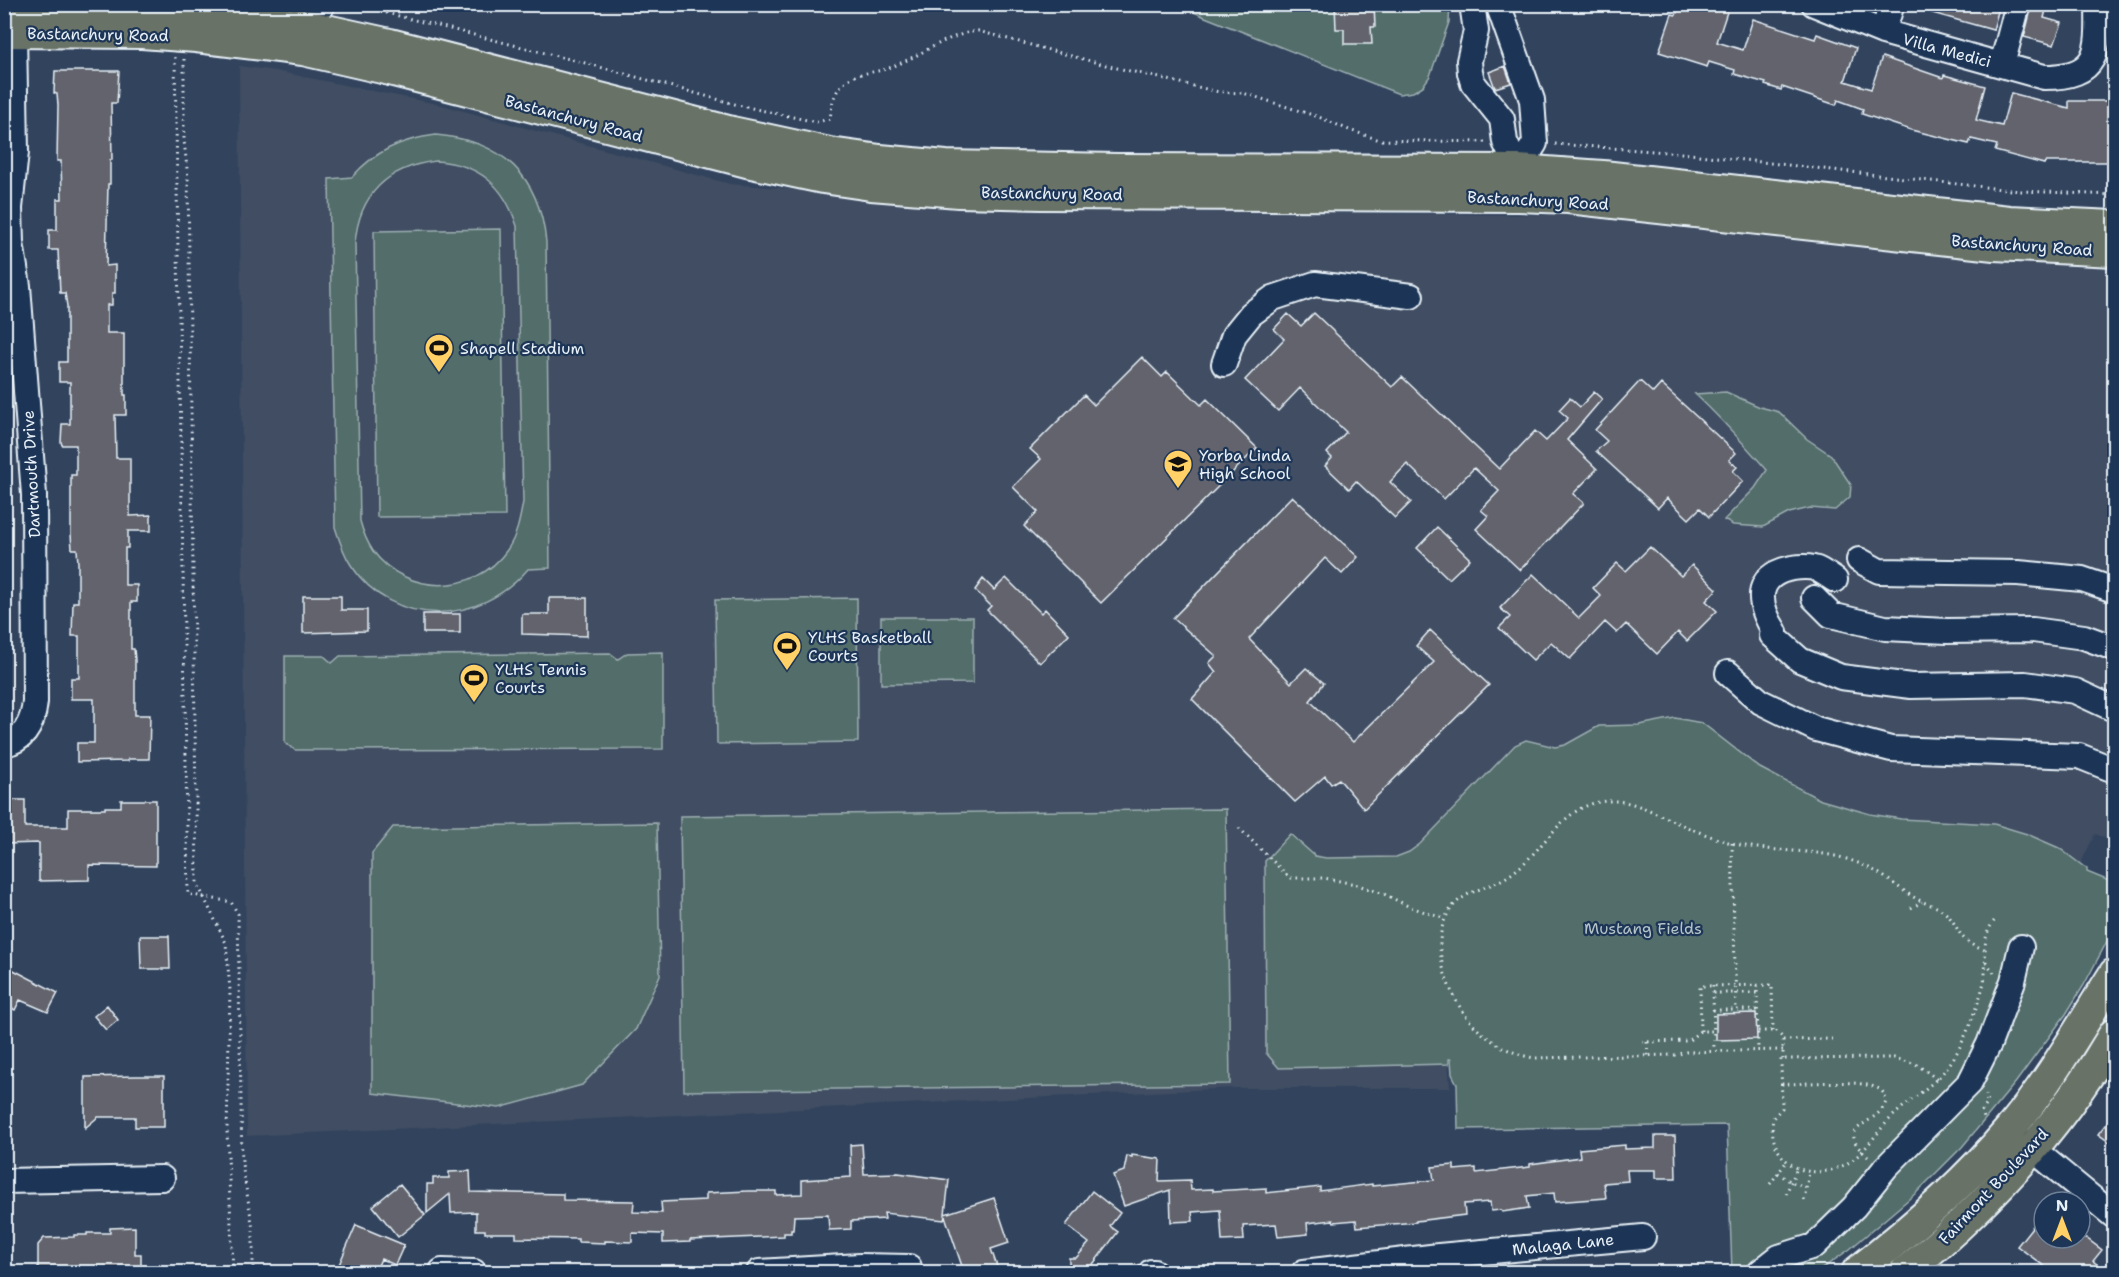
<svg xmlns="http://www.w3.org/2000/svg" width="2119" height="1277" font-family="'Shantell Sans',sans-serif">
<style>
.built{fill:#404d62}
.green{fill:#526d6b;stroke:#9dafb2;stroke-width:1.5;fill-rule:evenodd}
.building{fill:#62646c;stroke:#e8f1f8;stroke-width:1.5}
.lines{fill:none;stroke-linecap:round;stroke-linejoin:round}
.minor-casing{stroke:#e8f1f8;stroke-width:28}
.major-casing{stroke:#e8f1f8;stroke-width:34}
.path{stroke:#e8f1f8;stroke-width:3;stroke-dasharray:1.5 4.5;stroke-linecap:butt}
.minor{stroke:#1d3557;stroke-width:24}
.major{stroke:#697266;stroke-width:30}
.labels{text-anchor:middle;stroke-width:4.5;stroke-linejoin:round;paint-order:stroke}
.street-label{font-size:16px;fill:#e8f1f8;stroke:#1d3557}
.poi-label{font-size:16px;fill:#e8f1f8;stroke:#1d3557;text-anchor:start}
.park-label{font-size:16px;fill:#b4c3c7;stroke:#1d3557}
</style>
<rect width="100%" height="100%" fill="#32435d"/>
<filter id="ink" filterUnits="userSpaceOnUse"><feTurbulence type="fractalNoise" baseFrequency=".0167" numOctaves="2"/><feDisplacementMap in="SourceGraphic" scale="12" xChannelSelector="R" yChannelSelector="G"/><feConvolveMatrix kernelMatrix="1 2 1 2 8 2 1 2 1" color-interpolation-filters="sRGB"/></filter>
<g filter="url(#ink)">
<path class="built" d="M239,66L276,71L442,105L730,184L1047,210L1564,215L2114,263V842L2095,834L2080,865L2059,848L2027,834L1994,824L1901,819L1870,814L1821,800L1760,768L1702,723L1675,718L1639,725L1599,726L1566,745L1555,747L1526,740L1515,745L1420,844L1409,852L1396,857L1326,858L1315,856L1290,834L1265,861L1446,1025L1450,1088H1235L247,1136Z"/>
<path class="green" d="M1184,5H1450L1449,22L1430,76L1423,86L1413,92L1399,94L1205,17L1187,9Z
M436,135C503,141 539,175 546,242L550,568L528,569C481,625 393,630 351,565C343,553 339,540 335,527L329,179L352,177C375,151 402,139 436,135ZM436,161C479,164 504,185 517,226L523,502C520,519 517,536 507,550C475,596 406,596 373,551C367,542 363,532 360,521L355,243C359,195 387,167 436,161Z
M501,229L505,516L377,517L374,231Z
M1726,392L1760,407L1779,412L1807,439L1831,455L1851,485L1850,497L1835,510L1810,508L1789,513L1763,527L1733,525L1724,520L1755,488L1767,470C1744,444 1721,418 1695,394Z
M857,598L858,742L717,744L715,600Z
M881,617H973V683L881,684Z
M663,652V749L295,750L285,743V656H324L332,663L340,656L610,653L618,659L627,653Z
M1675,718L1702,723L1760,768L1821,800L1870,814L1901,819L1994,824L2027,834L2059,848L2087,869V872L2114,883V928L2084,985L2066,1014L2016,1082L1962,1147L1916,1193L1850,1249L1817,1272H1732L1727,1125L1458,1129L1457,1084L1452,1074L1451,1059H1449V1064L1279,1068L1266,1053L1265,861L1290,834L1315,856L1326,858L1396,857L1409,852L1420,844L1515,745L1526,740L1555,747L1565,745L1599,726L1639,725Z
M1226,809L1230,1084L684,1091L680,816Z
M657,823L660,975L636,1029L582,1085L499,1108L372,1093V853L393,827Z"/>
<path class="building" d="M1335,4H1374L1375,27H1371L1372,44H1344V29H1336Z
M1680,4H1713L1728,9L1717,42L1743,50L1753,19L1815,39L1817,34L1856,48L1845,81L1871,89L1882,57L1943,78L1944,75L1985,86L1976,120L2002,126L2011,93L2069,108V101H2110V136H2115V156H2111V162H2045L2044,164L1995,151L1997,145L1971,139L1969,144L1911,130L1862,114L1863,109L1838,100L1836,105L1782,87L1781,90L1765,85L1766,83L1734,74L1735,70L1709,62L1707,67L1659,52L1672,14L1676,15Z
M1919,4H2000L1993,30L1918,9Z
M2032,6L2046,10L2044,18L2062,23L2054,45L2024,37Z
M1505,66L1511,83L1495,88L1489,72Z
M55,71H119L117,103H111L112,160H110V184H108L106,266L115,265V293H112V305H107V333H124V395H126V415H115L116,458H130V516L151,515V531H128V548H125V585H137V602H131V649H134L135,660V715H150L149,759H128V761L77,762V743H94V699H71V678H79V636H72L73,602H78V563L77,549H72L71,534V475H76V445H62L61,442L62,424H70V382H59V362H67V306L65,293H60L58,250H49V230H57V199H62L61,161H57L58,105L57,94L54,93Z
M1314,313L1392,387L1402,377L1499,469L1535,431L1546,441L1568,418L1559,410L1570,398L1580,407L1594,392L1602,399L1567,440L1597,469L1573,494L1584,503L1520,570L1476,529L1488,516L1481,510L1499,491L1474,468L1444,499L1407,464L1390,482L1411,502L1395,518L1356,481L1349,489L1325,466L1332,458L1327,453L1346,432L1300,388L1278,411L1245,380L1284,339L1274,329L1288,314L1301,326Z
M1142,357L1162,377L1167,372L1201,405L1207,399L1257,448L1101,603L1024,526L1038,512L1013,487L1041,459L1030,449L1084,395L1094,405Z
M1640,381L1653,393L1661,384L1736,453L1729,460L1737,467L1733,471L1743,481L1709,517L1700,508L1689,519L1667,498L1658,508L1596,451L1607,441L1595,430Z
M1292,496L1358,557L1342,574L1325,558L1249,639L1291,683L1306,668L1324,683L1310,701L1353,742L1434,662L1416,646L1430,630L1489,685L1364,809L1339,779L1331,784L1325,776L1295,802L1192,699L1216,672L1209,663L1216,656L1173,618Z
M1437,527L1470,559L1449,579L1417,548Z
M1650,547L1681,576L1692,565L1717,589L1706,601L1717,611L1687,641L1678,632L1657,654L1626,624L1617,633L1605,622L1570,659L1551,642L1533,660L1499,628L1510,617L1500,608L1533,574L1579,618L1601,596L1593,588L1617,563L1626,571Z
M1006,578L1041,613L1045,609L1069,634L1040,663L987,610L991,606L975,590L983,579L994,590Z
M303,596H341V610H367V631L303,633Z
M549,598H587V636L522,634V614H549Z
M423,614H460V633H423Z
M4,800H25V827H68V809H105V807H121V800H156V866L89,865V880L39,881V843L4,844Z
M140,936H169L170,969H141Z
M4,965L58,993L48,1012L20,1000L15,1010L4,1004Z
M107,1005L118,1020L106,1030L94,1016Z
M1756,1013L1757,1039L1716,1040V1014Z
M136,1076H164V1127H135V1117H98L85,1128V1077Z
M2115,1112V1146L2098,1134Z
M1655,1136H1675L1676,1178H1656V1170H1627L1628,1181L1604,1183L1606,1198L1555,1202L1554,1193L1527,1196L1529,1208L1502,1212L1501,1210L1491,1211L1490,1202L1464,1204L1465,1215L1416,1221V1222L1357,1227L1356,1220L1334,1222L1333,1220L1307,1223L1308,1234L1278,1237L1276,1224L1243,1226L1244,1240L1222,1241L1220,1210L1192,1212L1193,1221L1171,1222L1170,1190L1124,1206L1113,1175L1124,1171L1127,1156L1132,1157V1155L1160,1159L1159,1181L1190,1180L1191,1190L1213,1189V1191L1266,1188V1193L1320,1187V1191L1372,1184V1186L1434,1180L1432,1167L1454,1165V1170L1476,1168V1173L1530,1167V1164L1580,1157L1579,1149L1625,1145V1149L1655,1148Z
M862,1144L864,1174L898,1173L949,1180L945,1214L994,1198L1009,1243L991,1249L999,1272H964L945,1216L944,1220L884,1213L885,1219L851,1221V1229L829,1230L828,1215L794,1216L793,1230H791V1233H784V1236L690,1240V1242L663,1243V1234L632,1233V1242L605,1241V1243L578,1242V1239L516,1238V1233H485V1230H476V1212L451,1213L450,1194L427,1213V1184H433V1178H449V1172L470,1171L471,1192L563,1194V1200L634,1201L633,1212L662,1213L661,1202L706,1200V1193L748,1191H776V1195L802,1194V1180L851,1177L850,1145Z
M400,1184L425,1215L398,1237L373,1206Z
M1092,1191L1120,1213L1110,1226L1118,1232L1090,1268V1272H1069V1258H1076L1089,1243L1066,1225Z
M2044,1212V1238H2086L2102,1250L2093,1261L2097,1264L2090,1272H2052L2017,1246Z
M356,1225L404,1245L395,1265L381,1259L375,1272H350L338,1267Z
M135,1227V1254H141V1271L38,1272V1245L44,1238L74,1237V1235H87V1233H110V1228Z"/>
<g class="lines">
<g class="minor-casing">
<path id="minor" d="M1472,4L1476,31L1469,61L1470,73L1473,83L1502,119L1505,142L1518,170V184
M1498,4L1532,100L1535,143L1518,170
M1814,4L1883,32L2044,77C2100,77 2099,51 2098,4
M1883,32L1892,4
M305,42L308,26L323,4
M2002,65L2018,4
M1224,364L1234,335L1251,314L1273,298L1315,284L1411,296
M1859,560L1879,571L2018,573L2082,579L2114,590
M1814,598L1831,615L1885,628L1947,631L2033,630L2084,637L2114,648
M1775,632C1758,605 1752,576 1792,568C1799,567 1812,566 1819,570C1825,573 1830,577 1835,580
M1772,635L1800,660L1841,677L1911,686L2025,684L2075,691L2114,709
M1728,673L1761,702L1816,729L1891,749L2079,756L2109,768H2114
M4,744C26,740 33,721 35,702L34,495L18,286L11,243L10,208L16,152L14,32
M2018,1137L2114,1216
M4,1181L162,1178
M442,1271L474,1272
M759,1272L860,1266L909,1267L910,1272
M1151,1272H1154
M1304,1272L1439,1256L1643,1237
M1760,1272L1779,1257L1814,1246L1854,1207L1886,1167L1970,1082L1989,1044L2013,981L2021,947"/>
</g>
<g class="major-casing">
<path id="major" d="M4,6H119L176,9L308,26L390,44L732,132L830,153L880,160L946,166L1118,169L1518,170L1603,176L2009,221L2114,226
M4,32L142,33L196,37L303,50L382,68L747,162L823,178L871,185L959,192L1041,194L1518,196L1568,198L1994,245L2114,251
M1857,1272C1912,1229 1965,1183 2010,1129C2050,1081 2081,1026 2114,974
M1905,1272C1987,1206 2061,1125 2114,1034"/>
</g>
<path class="path" d="M351,4L589,64L742,106L816,122L830,119C832,105 833,92 845,82C858,71 873,74 889,68C919,57 945,35 978,31L1113,67L1219,92L1243,93L1319,117L1349,130L1380,140L1485,142
M175,57L188,894L231,902L238,914L242,1164L253,1229V1272
M184,59V140L188,178L197,883L226,943L230,990L227,1131L233,1272
M1555,144L1681,153L2020,191L2114,195
M1239,828L1290,878H1324L1355,884L1384,894L1408,906L1445,919
M1732,843L1736,1010
M1911,908L1922,902
M1986,962L1995,974
M1713,985L1714,1051
M1757,985L1758,1050
M1713,993H1758
M1713,1010H1758
M1701,1031L1700,986L1772,985L1773,1031
M1758,1031H1776L1783,1038V1059
M1783,1040L1832,1039
M1642,1042L1688,1041L1700,1031H1714
M1647,1042L1648,1056
M1783,1050L1686,1052L1675,1055L1534,1058C1509,1054 1481,1037 1466,1016C1447,990 1430,946 1447,915C1459,892 1483,890 1503,879C1543,857 1560,802 1609,801C1631,800 1649,810 1669,819C1688,828 1708,836 1728,842C1780,857 1823,843 1873,870C1890,879 1905,894 1923,902C1930,905 1937,906 1943,911C1962,926 1954,940 1984,950
M1937,1079L1916,1064L1894,1058L1781,1059L1782,1108L1773,1118C1770,1137 1776,1154 1792,1165C1812,1178 1840,1171 1856,1157C1869,1146 1878,1131 1890,1119C1905,1104 1923,1092 1939,1077C1956,1059 1966,1036 1974,1013C1979,1000 1984,987 1985,974C1987,952 1980,935 1997,918
M1782,1084C1806,1084 1859,1078 1879,1089C1884,1092 1885,1096 1886,1101C1880,1126 1830,1124 1868,1157
M1986,1094L1987,1104L1982,1111L1984,1118L1987,1119
M1778,1173L1791,1182L1806,1187
M1770,1184L1787,1161
M1786,1194L1797,1168
M1804,1200L1809,1172"/>
<use href="#minor" class="minor"/>
<use href="#major" class="major"/>
</g>
</g>
<defs>
<g id="stadium-pin" transform="scale(1.5)"><path d="M0 17L-7.5 6A9.5 9.5 0 1 1 7.5 6Z" fill="#ffd166" stroke="#1d3557"/><path d="M0-5a6.5 5 0 1 0 0 10a6.5 5 0 1 0 0-10ZM-3.5-1.8h7v3.6h-7Z" fill="#111"/></g>
<g id="school-pin" transform="scale(1.5)"><path d="M0 17L-7.5 6A9.5 9.5 0 1 1 7.5 6Z" fill="#ffd166" stroke="#1d3557"/><path d="M0-5L7-2L0 1L-7-2ZM-4 1L0 2.5L4 1V4Q0 6-4 4Z" fill="#111"/></g>
</defs>
<g fill-rule="evenodd">
<use href="#stadium-pin" x="439" y="348"/>
<use href="#school-pin" x="1178" y="464"/>
<use href="#stadium-pin" x="787" y="646"/>
<use href="#stadium-pin" x="474" y="678"/>
</g>
<g class="labels">
<g class="street-label">
<text transform="translate(98 34) rotate(1)" y="6">Bastanchury Road</text>
<text transform="translate(1947 50) rotate(15)" y="6">Villa Medici</text>
<text transform="translate(574 118) rotate(15)" y="6">Bastanchury Road</text>
<text transform="translate(1052 193) rotate(1)" y="6">Bastanchury Road</text>
<text transform="translate(1538 200) rotate(3)" y="6">Bastanchury Road</text>
<text transform="translate(2022 245) rotate(4)" y="6">Bastanchury Road</text>
<text transform="translate(31 474) rotate(-93)" y="6">Dartmouth Drive</text>
<text transform="translate(1993 1186) rotate(-47)" y="6">Fairmont Boulevard</text>
<text transform="translate(1563 1244) rotate(-6)" y="6">Malaga Lane</text>
</g>
<g class="poi-label">
<text x="460" y="354">Shapell Stadium</text>
<text x="1199" y="461">Yorba Linda<tspan x="1199" dy="18">High School</tspan></text>
<text x="808" y="643">YLHS Basketball<tspan x="808" dy="18">Courts</tspan></text>
<text x="495" y="675">YLHS Tennis<tspan x="495" dy="18">Courts</tspan></text>
</g>
<g class="park-label">
<text x="1643" y="934">Mustang Fields</text>
</g>
</g>
<rect width="2119" height="1277" fill="none" stroke="#1d3557" stroke-width="24"/>
<rect x="12" y="12" width="2095" height="1253" fill="none" stroke="#e8f1f8" stroke-width="2" filter="url(#ink)"/>
<g transform="translate(2062 1220)"><circle r="28" fill="#1d3557" stroke="#6e8097" stroke-width="1.5"/>
<path d="M0-4.5L10 22L0 15L-10 22Z" fill="#ffd166"/>
<text y="-9" font-size="16" font-weight="bold" text-anchor="middle" fill="#e8f1f8">N</text>
</g>
</svg>
